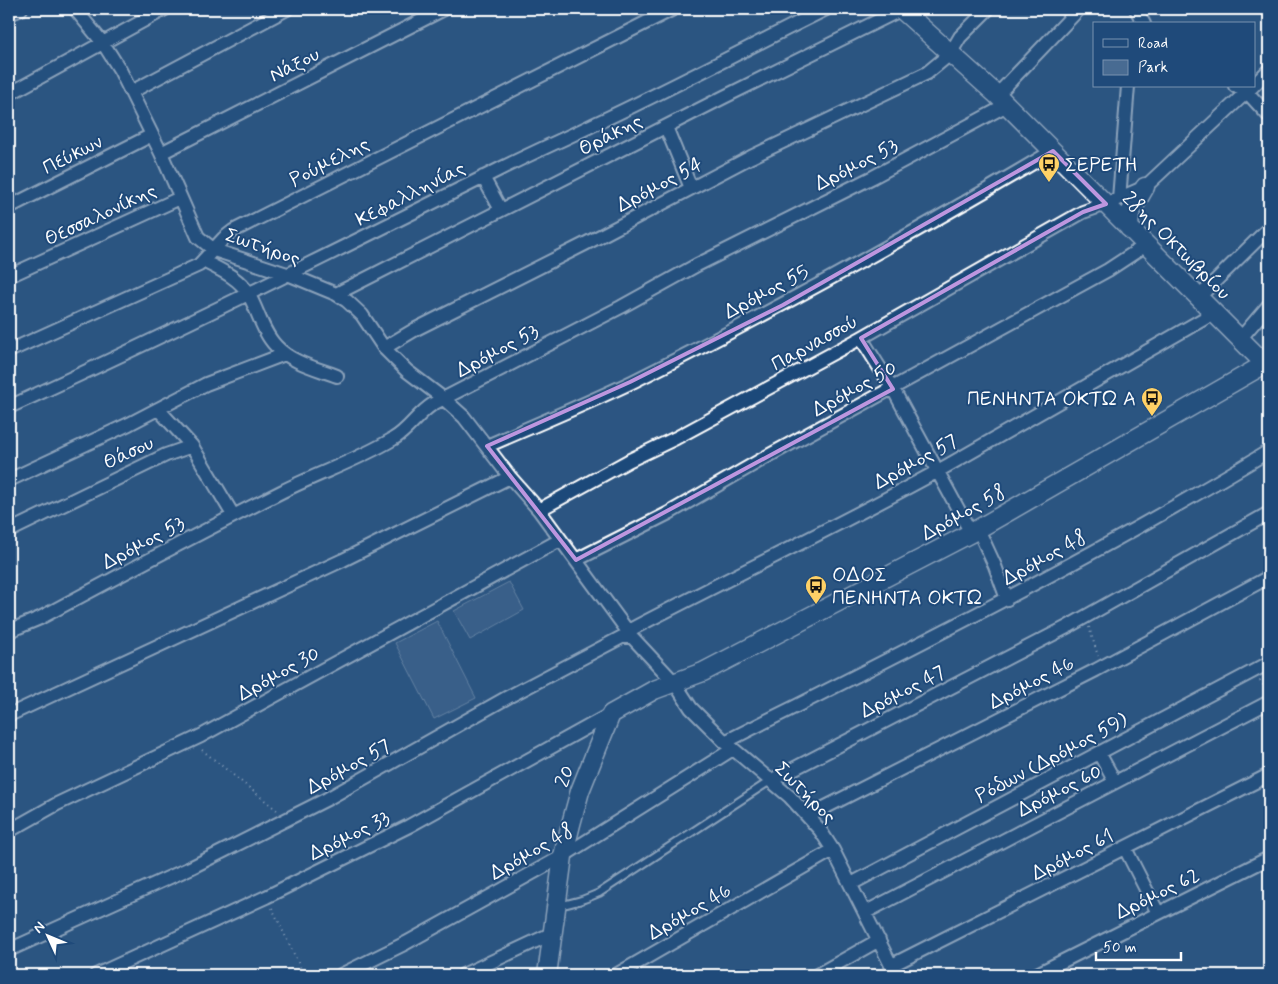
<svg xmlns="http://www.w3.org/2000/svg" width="1278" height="984" font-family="Mynerve,sans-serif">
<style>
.green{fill:#486b92;stroke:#a4b5c8}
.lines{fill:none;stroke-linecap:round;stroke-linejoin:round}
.lane-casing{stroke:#fff;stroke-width:10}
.street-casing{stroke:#fff;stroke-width:16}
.secondary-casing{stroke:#fff;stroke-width:21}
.path{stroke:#fff;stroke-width:2;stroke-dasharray:1 4;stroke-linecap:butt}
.lane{stroke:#1f4a7a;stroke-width:6}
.street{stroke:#1f4a7a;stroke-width:12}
.secondary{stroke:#1f4a7a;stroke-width:18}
.marked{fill:none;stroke:#bd96df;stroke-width:4;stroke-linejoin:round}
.labels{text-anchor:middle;stroke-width:4;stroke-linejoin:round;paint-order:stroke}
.street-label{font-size:20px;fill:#fff;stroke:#1f4a7a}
.poi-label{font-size:20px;fill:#fff;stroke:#1f4a7a;text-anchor:start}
</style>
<rect width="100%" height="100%" fill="#2c5582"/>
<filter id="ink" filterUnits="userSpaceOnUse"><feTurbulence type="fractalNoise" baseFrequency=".02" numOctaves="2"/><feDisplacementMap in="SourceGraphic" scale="10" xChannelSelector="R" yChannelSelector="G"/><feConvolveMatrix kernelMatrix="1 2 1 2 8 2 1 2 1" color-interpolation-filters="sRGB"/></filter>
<g filter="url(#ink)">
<path class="green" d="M509,582L524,610L470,640L454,611Z
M437,621L476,698L434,719L395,643Z"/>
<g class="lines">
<g class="lane-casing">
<path id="lane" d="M558,905C573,904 585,899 599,893L770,781"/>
</g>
<g class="street-casing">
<path id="street" d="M75,9L103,43L120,70L161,153L198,237L214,250L290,275L336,294L347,301L362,315L384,348L407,371L444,399L464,417L510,477L539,510L632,637L674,682L691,708L725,742L790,797L820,830L833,850L896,975
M1136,9L1144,24
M9,14L21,9
M1254,85L1269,70
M1235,86L1247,92L1269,116
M131,92L287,9
M9,94L165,9
M997,95L1079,9
M666,127L691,188
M161,153L444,9
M483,177L501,210
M1119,199L1128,86
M9,207L152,135
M203,261C219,269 240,278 249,295C258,311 263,333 276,346C292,363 316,368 337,376
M9,276L180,198
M336,294L724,97L902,9
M1199,297L1269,228
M861,338L893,389L971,533
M1240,339L1269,305
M384,348L416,329L585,244L751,157L927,73L950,54L960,37L988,9
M9,351L199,265L224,238L233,231L673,9
M9,407C174,332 336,251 498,170C530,154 564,139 597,123C674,87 749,47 826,9
M158,409L192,446
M487,446C535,425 584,405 632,382C775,311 915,233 1053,151
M9,480L129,424L206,384L285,354
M539,510L630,460L676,438L861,338L1083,212L1106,204L1145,187L1253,86
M978,529L995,566L1007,599
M9,531L166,455L192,446L233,515
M576,560L669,513L768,456L1108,270L1146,245
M9,631L40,618C120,575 201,532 283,491C319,473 358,460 393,439C409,430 417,414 433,404L621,307L697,265L873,177L1007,105
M628,631C731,577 836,527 938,471C1030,419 1122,365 1214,313
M9,715L343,560L510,477
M725,742C909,649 1093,558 1269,451
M1099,753L1115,782
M770,781L1069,626L1269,513
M808,816L1096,670L1269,577
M9,831L57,804L201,736L560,540
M1125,848L1158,913
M851,884L1269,663
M866,912L1269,702
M9,950L190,868L327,799L508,697L622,637H632
M892,965L1269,775
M96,975L266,897L409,826L611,714
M341,975L406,943L563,856L733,749
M463,975L553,933
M616,975L833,850
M817,975L879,940
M1035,975L1269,858"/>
</g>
<g class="secondary-casing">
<path id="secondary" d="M901,9L997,95L1269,368
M1129,228L1130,213L1145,187
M547,975L563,856L571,824L580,791L611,714L654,690L703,672L971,533L1265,364"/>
</g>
<path class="path" d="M1089,627L1098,656
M1260,680L1267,691
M202,750L278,811
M272,908L304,975"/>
<use href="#lane" class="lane"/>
<use href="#street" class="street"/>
<use href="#secondary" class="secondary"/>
</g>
</g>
<path d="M0 0H1278V984H0ZM1053,151L1106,204L1083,212L861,338L893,389L576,560L487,446L630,382L783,305Z" fill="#2c5582" fill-opacity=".55" fill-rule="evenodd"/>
<path class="marked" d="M1053,151L1106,204L1083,212L861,338L893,389L576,560L487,446L630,382L783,305Z"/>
<defs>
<g id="bus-pin" transform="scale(1.125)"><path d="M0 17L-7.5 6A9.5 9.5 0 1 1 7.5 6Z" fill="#ffd166" stroke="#1f4a7a"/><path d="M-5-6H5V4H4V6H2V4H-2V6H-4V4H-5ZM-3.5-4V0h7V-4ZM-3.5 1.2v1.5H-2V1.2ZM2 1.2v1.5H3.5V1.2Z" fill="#111"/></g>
</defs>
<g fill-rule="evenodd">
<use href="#bus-pin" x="1049" y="164"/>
<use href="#bus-pin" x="1152" y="398"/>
<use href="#bus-pin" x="816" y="586"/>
</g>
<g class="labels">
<g class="street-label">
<text transform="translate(294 64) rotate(-27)" y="7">Νάξου</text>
<text transform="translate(610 134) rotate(-27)" y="7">Θράκης</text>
<text transform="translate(72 154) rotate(-27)" y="7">Πεύκων</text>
<text transform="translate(329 161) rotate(-27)" y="7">Ρούμελης</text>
<text transform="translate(856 164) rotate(-27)" y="7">Δρόμος 53</text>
<text transform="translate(659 184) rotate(-28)" y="7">Δρόμος 54</text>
<text transform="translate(410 193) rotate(-27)" y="7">Κεφαλληνίας</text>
<text transform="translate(100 214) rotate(-25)" y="7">Θεσσαλονίκης</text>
<text transform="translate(1177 245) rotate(45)" y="7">28ης Οκτωβρίου</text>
<text transform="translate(263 246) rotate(19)" y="7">Σωτήρος</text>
<text transform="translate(766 291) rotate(-28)" y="7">Δρόμος 55</text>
<text transform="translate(814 342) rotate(-29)" y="7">Παρνασσού</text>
<text transform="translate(497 350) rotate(-28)" y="7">Δρόμος 53</text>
<text transform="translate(854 388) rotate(-29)" y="7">Δρόμος 50</text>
<text transform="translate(128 452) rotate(-25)" y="7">Θάσου</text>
<text transform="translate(915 461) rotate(-29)" y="7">Δρόμος 57</text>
<text transform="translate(963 512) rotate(-29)" y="7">Δρόμος 58</text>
<text transform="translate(143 542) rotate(-28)" y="7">Δρόμος 53</text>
<text transform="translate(1044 557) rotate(-29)" y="7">Δρόμος 48</text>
<text transform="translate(278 673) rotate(-29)" y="7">Δρόμος 30</text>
<text transform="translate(1031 682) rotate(-27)" y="7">Δρόμος 46</text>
<text transform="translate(902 691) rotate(-27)" y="7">Δρόμος 47</text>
<text transform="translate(1051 757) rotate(-28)" y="7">Ρόδων (Δρόμος 59)</text>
<text transform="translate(348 766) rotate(-29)" y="7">Δρόμος 57</text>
<text transform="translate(564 776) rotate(-69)" y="7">20</text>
<text transform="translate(1059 790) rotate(-27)" y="7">Δρόμος 60</text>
<text transform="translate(806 792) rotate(45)" y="7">Σωτήρος</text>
<text transform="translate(349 835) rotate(-26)" y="7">Δρόμος 33</text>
<text transform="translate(531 851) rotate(-30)" y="7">Δρόμος 48</text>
<text transform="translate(1072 854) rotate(-27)" y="7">Δρόμος 61</text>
<text transform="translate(1157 893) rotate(-26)" y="7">Δρόμος 62</text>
<text transform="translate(689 911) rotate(-30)" y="7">Δρόμος 46</text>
</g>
<g class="poi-label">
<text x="1065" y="171">ΣΕΡΕΤΗ</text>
<text x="1136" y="405" text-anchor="end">ΠΕΝΗΝΤΑ ΟΚΤΩ Α</text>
<text x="832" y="581">ΟΔΟΣ<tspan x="832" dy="23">ΠΕΝΗΝΤΑ ΟΚΤΩ</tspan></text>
</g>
</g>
<rect width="1278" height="984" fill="none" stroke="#1f4a7a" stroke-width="30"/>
<rect x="15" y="15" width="1248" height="954" fill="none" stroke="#fff" stroke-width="2" filter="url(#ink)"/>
<rect x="1093" y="22" width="162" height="65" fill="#1f4a7a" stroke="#7992af"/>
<rect x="1103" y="39" width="25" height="8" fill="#1f4a7a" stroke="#7992af"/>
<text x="1138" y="48" font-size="15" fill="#ffffff">Road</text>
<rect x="1103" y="60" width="25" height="15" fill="#486b92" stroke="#7992af"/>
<text x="1138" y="72" font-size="15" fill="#ffffff">Park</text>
<g transform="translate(48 936) rotate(314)" stroke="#1f4a7a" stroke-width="4" paint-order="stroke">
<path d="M0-4L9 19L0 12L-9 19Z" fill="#ffffff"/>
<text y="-8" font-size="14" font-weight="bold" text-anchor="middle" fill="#ffffff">N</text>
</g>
<path d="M1096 952v8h85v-8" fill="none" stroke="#ffffff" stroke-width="2.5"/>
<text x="1103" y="952" font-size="15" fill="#ffffff" stroke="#1f4a7a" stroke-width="4" paint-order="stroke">50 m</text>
</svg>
